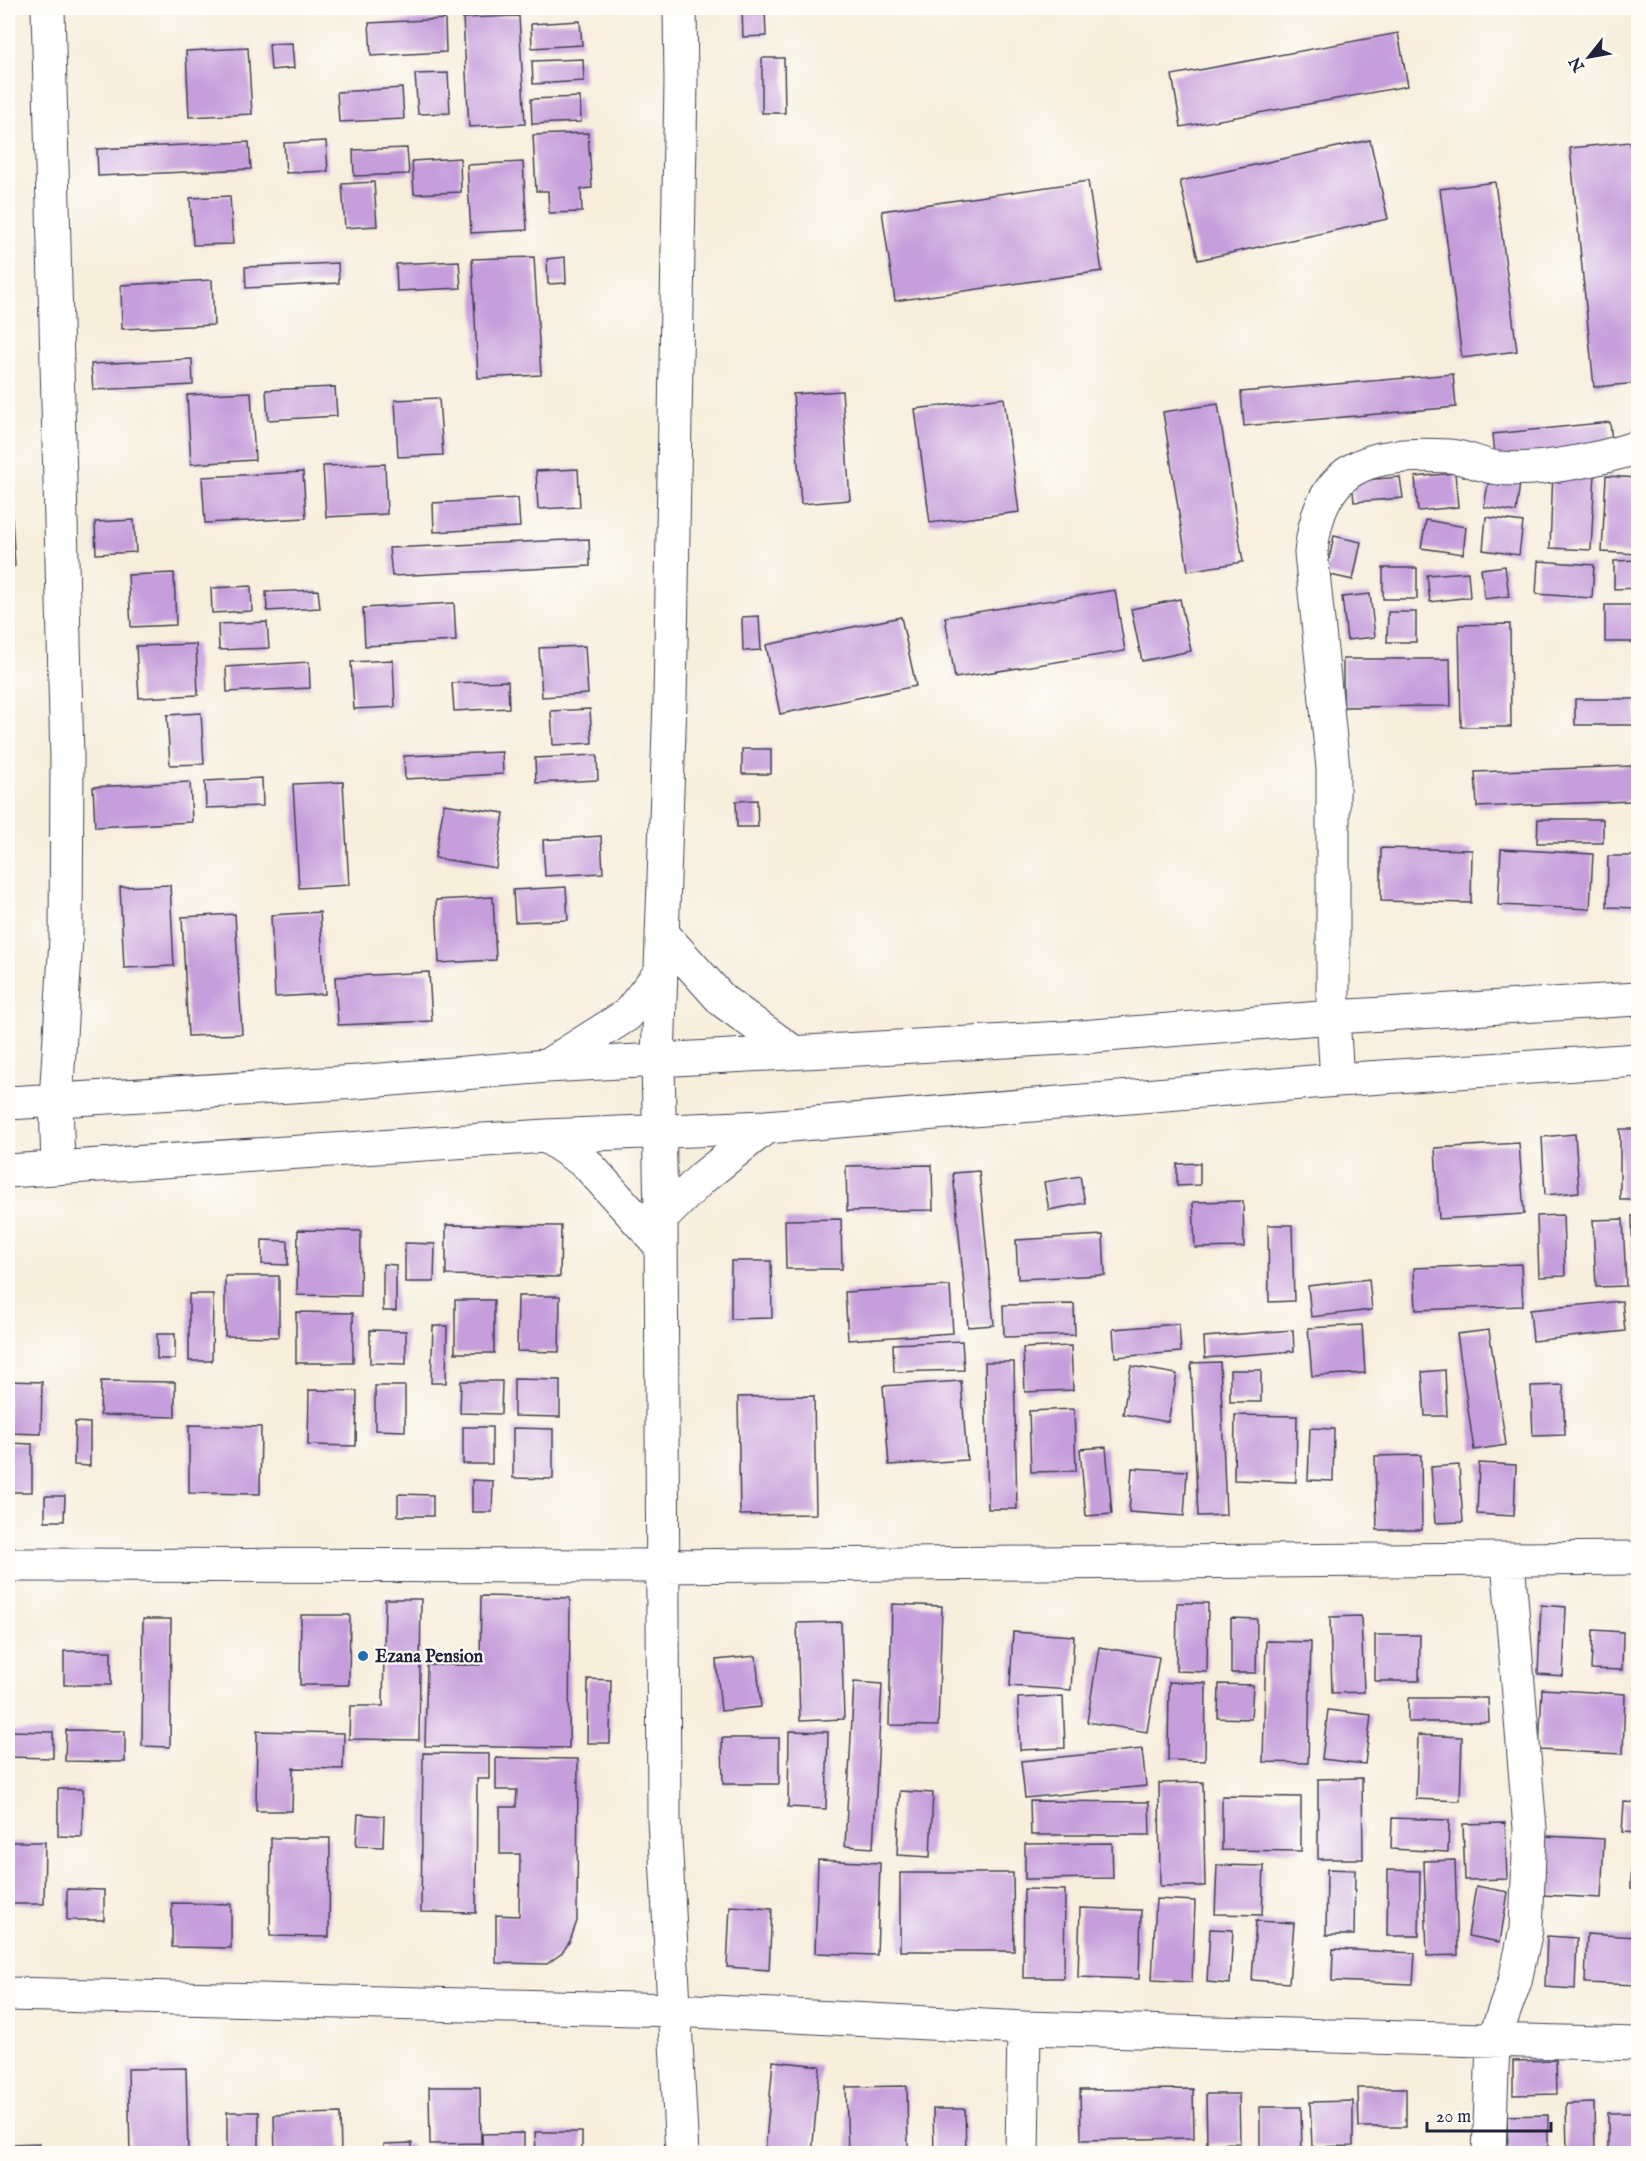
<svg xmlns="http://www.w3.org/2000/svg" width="1646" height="2161" font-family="'IM FELL English',serif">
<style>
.building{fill:#c69edb}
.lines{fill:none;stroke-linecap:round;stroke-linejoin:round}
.minor-casing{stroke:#424153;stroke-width:35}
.minor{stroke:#fff;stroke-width:33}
.poi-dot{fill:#1f6fb2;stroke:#fdfcf7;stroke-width:2}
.labels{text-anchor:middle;stroke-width:4.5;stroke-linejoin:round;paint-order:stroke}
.poi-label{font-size:18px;font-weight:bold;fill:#22223b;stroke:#fdfcf7;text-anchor:start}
</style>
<rect width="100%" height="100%" fill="#fdfcf7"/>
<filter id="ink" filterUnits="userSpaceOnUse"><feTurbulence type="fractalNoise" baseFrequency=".0167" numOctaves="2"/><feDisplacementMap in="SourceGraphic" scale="12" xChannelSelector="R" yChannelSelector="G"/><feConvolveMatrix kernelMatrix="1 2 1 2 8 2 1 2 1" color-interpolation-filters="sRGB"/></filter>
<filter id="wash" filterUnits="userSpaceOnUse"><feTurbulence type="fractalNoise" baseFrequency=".008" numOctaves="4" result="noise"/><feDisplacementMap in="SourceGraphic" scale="24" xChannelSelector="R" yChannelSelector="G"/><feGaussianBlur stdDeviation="1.35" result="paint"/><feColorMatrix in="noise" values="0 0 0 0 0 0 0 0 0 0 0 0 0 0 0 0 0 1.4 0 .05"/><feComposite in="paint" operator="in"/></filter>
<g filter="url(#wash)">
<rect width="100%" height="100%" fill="#f7eedc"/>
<g id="blocks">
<path class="building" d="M742,8H765L766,36L743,37Z
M519,16L525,124L469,127L463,18Z
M445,19L446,52L371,56L369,23Z
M580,21L582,45L532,48L531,24Z
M1398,33L1408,86L1181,127L1172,75Z
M292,43L294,68L271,70L269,44Z
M248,48L252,114L189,117L186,51Z
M762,58H784L785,113H762Z
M583,59L584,81L533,84L532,61Z
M448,73L450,113L418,114L415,74Z
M402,88L404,119L339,122L337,92Z
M580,97L581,122L532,124L531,99Z
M588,133L592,188L581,189L582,212L549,213L548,191H536L533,135Z
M1370,140L1388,219L1198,260L1180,181Z
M326,141L328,171L286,173L284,143Z
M249,142L251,169L98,176L97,149Z
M1630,142L1638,228V383L1594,387L1570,148Z
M407,148L409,174L354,176L353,150Z
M460,158L461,192L414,194L412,161Z
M523,162L527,230L471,233L467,165Z
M1088,181L1102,271L895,301L882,211Z
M374,182L377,226L345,228L342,184Z
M1495,182L1517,351L1462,358L1440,189Z
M230,196L233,244L193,245L190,198Z
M534,257L541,375L478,378L472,259Z
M565,257L566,283L548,284L547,259Z
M459,261L461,288L397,291L396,264Z
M338,263L339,283L246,288L245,267Z
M212,280L214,325L122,329L121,285Z
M192,359L193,385L93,390L91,364Z
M1453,374L1456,407L1244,426L1241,392Z
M335,387L337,416L268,420L266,390Z
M842,391L850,500L801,504L793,394Z
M251,392L255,460L191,464L187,395Z
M439,398L443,455L398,457L395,400Z
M1004,398L1019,512L930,523L915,409Z
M1218,404L1243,562L1188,571L1163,412Z
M1610,422L1613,452L1496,465L1493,434Z
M385,464L387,514L326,517L323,466Z
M578,469L580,507L538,509L536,471Z
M1553,471L1595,473L1591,550L1550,548Z
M303,472L306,518L205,523L202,477Z
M1455,473L1458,507L1418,511L1415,477Z
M1606,476L1638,478V554L1602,552Z
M1400,477L1403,498L1354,502L1352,481Z
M1489,478L1520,483L1516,512L1484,507Z
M518,498L520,527L434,532L433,503Z
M1486,517L1523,522L1519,555L1483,550Z
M8,518H12L15,566L8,567Z
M134,520L136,552L96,554L95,522Z
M1426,520L1466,527L1463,554L1421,548Z
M1334,536L1361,542L1353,580L1326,574Z
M589,539L590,566L392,576L389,548Z
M1638,560V588L1614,589V561Z
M1538,561L1594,565L1592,598L1536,594Z
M1505,566L1509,596L1485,599L1481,569Z
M1383,568H1417V599H1383Z
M1468,572L1470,597L1430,602L1427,575Z
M174,573L176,625L131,627L128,575Z
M251,586L252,611L212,613L211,588Z
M318,590L320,608L267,611L266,592Z
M1115,590L1125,651L955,678L945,617Z
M1370,594L1375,637L1347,640L1342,597Z
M1180,599L1191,651L1142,661L1131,609Z
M454,603L456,641L365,646L363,608Z
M1605,605H1638V642H1605Z
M1388,612H1416V642H1387Z
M759,616L761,650L743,651L742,617Z
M901,617L916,686L780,714L766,645Z
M267,622L269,648L219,650L218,624Z
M1510,624L1511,727H1461L1459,625Z
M196,644L198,695L139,698L136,646Z
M585,646L588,694L542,697L539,648Z
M1343,659H1450L1451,706L1343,707Z
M393,660L395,707L354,709L351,662Z
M309,662L310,688L227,692L226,667Z
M508,681L509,708L454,711L452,683Z
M1575,699H1636V725H1575Z
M8,708H11L13,752H8Z
M590,709L592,743L553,745L551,711Z
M201,713L204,764L170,765L167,715Z
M742,749H771V774H742Z
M502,752L503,774L405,779L404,756Z
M597,755L598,780L536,783L535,758Z
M1632,766L1633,801L1477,807L1475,772Z
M262,778L263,806L206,808L205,781Z
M190,782L192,822L95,827L93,787Z
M343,782L349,885L299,888L293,784Z
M757,800L758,827H737L736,801Z
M444,804L504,813L496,868L435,858Z
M1538,819H1603V843H1537Z
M601,836L603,873L545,876L543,840Z
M1381,848L1472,850L1471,903L1381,901Z
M1501,849L1593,854L1590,909L1498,905Z
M1608,856H1638V908L1607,907Z
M170,885L174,966L124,968L120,887Z
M566,887L568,920L515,922L513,890Z
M493,897L496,960L439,963L436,900Z
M320,912L325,994L275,997L271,915Z
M235,914L242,1034L188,1036L182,917Z
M429,972L432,1021L338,1025L335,977Z
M1620,1129H1638V1200H1620Z
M1575,1134L1579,1192L1545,1195L1542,1137Z
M1519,1143L1524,1214L1439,1219L1435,1148Z
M1200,1163V1185L1177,1186V1164Z
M932,1165L933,1210L847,1211L846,1166Z
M979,1171L994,1325L968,1327L953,1173Z
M1080,1176L1085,1203L1049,1210L1044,1182Z
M1243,1201L1244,1247L1195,1248L1193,1202Z
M1563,1215L1565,1276L1539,1277L1537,1216Z
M1638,1215V1279H1633L1632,1216Z
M841,1219L842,1269H786L785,1220Z
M1623,1219L1626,1286L1596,1287L1593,1220Z
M446,1225L561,1226L560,1277L446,1275Z
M1268,1225H1292L1294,1301L1269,1302Z
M298,1230L361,1231L360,1296L297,1295Z
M1103,1235L1105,1275L1018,1279L1016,1240Z
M262,1240L288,1241V1265L262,1264Z
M405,1243L435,1244L434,1282H405Z
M731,1261H771L772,1318L731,1319Z
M383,1264L396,1265V1311H383Z
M1521,1264L1523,1306L1416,1310L1414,1268Z
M225,1276H279V1337L225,1336Z
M1369,1279L1372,1310L1311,1317L1308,1286Z
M950,1286L953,1333L848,1340L845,1292Z
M189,1294H213L212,1361H189Z
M518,1296H560L559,1352L517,1351Z
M455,1300H494V1353H455Z
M1622,1301L1625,1331L1533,1341L1530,1310Z
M1074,1304L1075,1335L1004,1337L1003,1305Z
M296,1312L353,1313V1363H296Z
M1179,1324L1181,1352L1115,1357L1113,1329Z
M1362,1325L1365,1373L1312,1376L1308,1328Z
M433,1326H447L446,1383H431Z
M370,1330L406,1331V1364L370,1363Z
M1293,1330L1294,1351L1205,1358L1204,1337Z
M1489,1330L1506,1445L1474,1450L1457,1334Z
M157,1334H175V1359H157Z
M962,1341L964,1370L894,1372L893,1344Z
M1071,1346L1073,1390L1025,1392L1023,1348Z
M985,1362H1014L1017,1509H988Z
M1220,1362L1226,1515L1198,1516L1191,1363Z
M1131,1366L1177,1374L1168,1422L1123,1414Z
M1230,1370H1261V1402H1230Z
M1445,1370L1447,1416H1425L1422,1372Z
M514,1379L560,1380V1417L514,1416Z
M8,1381L42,1382L41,1434L8,1433Z
M101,1381L175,1382V1417L100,1415Z
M461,1381H502L501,1414L460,1413Z
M961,1381L967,1460L889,1465L883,1386Z
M1563,1385L1565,1435L1533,1436L1531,1386Z
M375,1386H405V1431L375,1430Z
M309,1390L357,1391L356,1446L308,1445Z
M814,1396L816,1514L740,1515L738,1397Z
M1074,1409L1076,1471L1031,1472L1029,1411Z
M1235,1415L1297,1416L1296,1482L1234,1480Z
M75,1422L90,1423V1466L74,1465Z
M189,1425L261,1427L260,1494L189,1493Z
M463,1427H492V1464H463Z
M513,1428L553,1429V1479L513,1478Z
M1310,1428L1334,1429L1333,1481L1308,1480Z
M8,1443L32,1444V1492H8Z
M1106,1447L1112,1514L1086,1516L1080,1449Z
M1421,1455L1422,1530H1377L1375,1456Z
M1479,1463L1516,1465L1514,1516L1477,1514Z
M1459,1465L1463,1522L1435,1523L1431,1467Z
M1132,1468L1187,1471L1184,1516L1129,1512Z
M472,1480L493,1481L492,1512H472Z
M398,1494L433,1495V1516H398Z
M45,1496H65L64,1521H45Z
M481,1596L570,1598L569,1748L425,1746L427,1665H480Z
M385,1599H421L419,1740L349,1739L350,1706H383Z
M1177,1603H1208L1207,1672L1176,1671Z
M892,1604L942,1606L938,1726L889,1725Z
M1541,1605L1566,1607L1563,1676L1538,1674Z
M301,1615H350L349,1685H300Z
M1361,1616L1364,1692L1332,1693L1330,1617Z
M1231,1618L1257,1619L1256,1673H1231Z
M143,1619H171L170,1747L142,1746Z
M841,1622L844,1719L800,1721L797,1623Z
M1593,1630L1623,1632L1622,1670L1591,1669Z
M1013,1632L1074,1636L1071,1690L1010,1686Z
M1375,1635H1420L1419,1681H1375Z
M1266,1641L1311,1642L1308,1763L1263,1762Z
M1099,1647L1159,1657L1147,1732L1087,1722Z
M64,1651H111V1685H64Z
M756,1656L761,1707L721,1711L716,1660Z
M588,1679L611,1680L610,1743H587Z
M854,1682L882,1684L873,1848L845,1846Z
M1169,1682L1206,1683L1205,1761L1168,1760Z
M1219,1684L1253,1685L1251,1719L1218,1718Z
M1542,1689L1625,1694L1623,1754L1539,1750Z
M1063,1696L1065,1748L1020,1750L1018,1698Z
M1408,1698H1488L1489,1722H1408Z
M1328,1710L1371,1715L1365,1764L1322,1759Z
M66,1730L125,1731V1762L65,1761Z
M8,1731L53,1732V1758L8,1757Z
M257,1731L344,1733L343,1769L293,1768L292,1811H256Z
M789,1731L828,1732L826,1809L788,1807Z
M1418,1735L1462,1737L1460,1801L1416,1799Z
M722,1738H779V1784H723Z
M1142,1749L1146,1786L1025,1798L1021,1761Z
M423,1753L489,1754V1779H477L476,1913L421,1912Z
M496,1758L578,1759L577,1921L570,1941L562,1953L547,1964L496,1963V1915L519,1916L520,1854H500V1807H516L517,1790H496Z
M1362,1778L1363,1859H1318V1779Z
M1203,1782L1205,1886H1160L1159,1783Z
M58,1789H83L82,1837L58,1836Z
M900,1791L933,1793L930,1857L897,1855Z
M1222,1796L1301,1797V1851L1222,1850Z
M1030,1801L1149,1802L1150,1835H1031Z
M1624,1802L1638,1803V1833L1622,1832Z
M358,1814L384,1816L383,1847L356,1846Z
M1392,1818L1449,1820L1448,1852L1391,1849Z
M1505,1823L1507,1879L1465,1880L1463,1824Z
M1545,1836L1604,1839L1601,1898L1542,1895Z
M271,1838H330L329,1937L270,1936Z
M8,1842H45L44,1904H8Z
M1112,1843L1113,1878L1025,1879V1844Z
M1632,1850H1638V1890L1631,1889Z
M818,1860L880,1863L877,1955L815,1953Z
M1455,1860L1458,1955L1427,1956L1424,1861Z
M1217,1865L1264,1866L1262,1915L1215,1914Z
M1327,1869L1355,1870L1354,1935H1326Z
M1388,1870L1420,1871L1419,1936H1387Z
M900,1873H1013L1014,1951H900Z
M1476,1886L1508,1892L1500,1942L1468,1936Z
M67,1889L104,1890V1920H67Z
M1024,1889L1065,1890L1064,1978H1023Z
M1156,1899L1195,1901L1192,1982L1152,1980Z
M172,1903L231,1904V1948L172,1947Z
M730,1906L772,1909L769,1970L727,1967Z
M1080,1908L1141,1910L1139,1979L1078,1977Z
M1256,1921L1294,1923L1289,1983L1252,1980Z
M1210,1929L1233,1930L1230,1984L1207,1982Z
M1587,1934L1638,1937V1985L1585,1983Z
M1547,1936L1577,1938L1575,1989L1545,1987Z
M1333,1949L1415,1953L1413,1984L1332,1981Z
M1556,2060L1557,2094L1513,2095V2061Z
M773,2061L820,2066L812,2154H765Z
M186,2068L188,2154H130L128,2069Z
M907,2086L908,2154H848L846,2087Z
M429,2087H480L481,2143L430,2144Z
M1358,2088H1406V2127H1359Z
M1193,2089L1194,2138L1081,2140L1080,2090Z
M1206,2094H1239L1240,2143L1207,2144Z
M1353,2101V2146L1312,2147L1310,2102Z
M1594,2103L1595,2154H1567L1566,2104Z
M1260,2107H1301L1302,2154H1260Z
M933,2109H965L966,2154H934Z
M227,2112H259V2154H227Z
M340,2113L341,2154H275L274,2115Z
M1608,2113H1638V2154H1608Z
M1548,2115V2154H1508L1507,2116Z
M535,2132H582V2154H536Z
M524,2133V2154H483L482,2134Z
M39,2143V2154H8V2144Z
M412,2143V2154H384V2144Z"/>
</g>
</g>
<g filter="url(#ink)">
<use href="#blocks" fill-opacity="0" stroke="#424153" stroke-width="1.5"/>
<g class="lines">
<g class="minor-casing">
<path id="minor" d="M48,8L67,758L66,939L56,1100L58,1168
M680,8L681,82L670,700L658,1059L661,1219L664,1819L682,2154
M662,933L723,1001L793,1052
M551,1063L627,1015L661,972
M1337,1080L1333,1017V768L1311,553C1319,465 1369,451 1449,456C1466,457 1482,466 1498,468C1538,472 1601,459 1638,447
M8,1103L357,1082L547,1066L1081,1037L1333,1017L1638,999
M546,1136L586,1163L661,1246
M8,1171L546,1136L766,1127L1337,1080L1638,1060
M661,1219L702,1178L766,1127
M8,1565L664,1566L1638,1558
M8,1994L676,2010L1024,2028L1638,2044
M1022,2154L1024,2028
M1489,2154L1493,2042L1515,1981L1526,1930L1530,1829L1508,1561"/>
</g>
<use href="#minor" class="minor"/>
</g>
</g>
<circle class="poi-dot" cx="363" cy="1656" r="6"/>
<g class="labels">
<g class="poi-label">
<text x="375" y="1662">Ezana Pension</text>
</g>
</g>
<rect width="1646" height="2161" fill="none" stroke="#fdfcf7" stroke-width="30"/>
<g transform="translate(1589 57) rotate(239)" stroke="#fdfcf7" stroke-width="4.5" paint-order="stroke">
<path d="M0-4.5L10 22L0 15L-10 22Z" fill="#22223b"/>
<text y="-9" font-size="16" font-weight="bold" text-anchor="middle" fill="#22223b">N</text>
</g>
<path d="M1427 2122v9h124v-9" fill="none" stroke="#22223b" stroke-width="3"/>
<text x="1436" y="2122" font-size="18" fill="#22223b" stroke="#fdfcf7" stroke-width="4.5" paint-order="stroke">20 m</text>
</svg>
